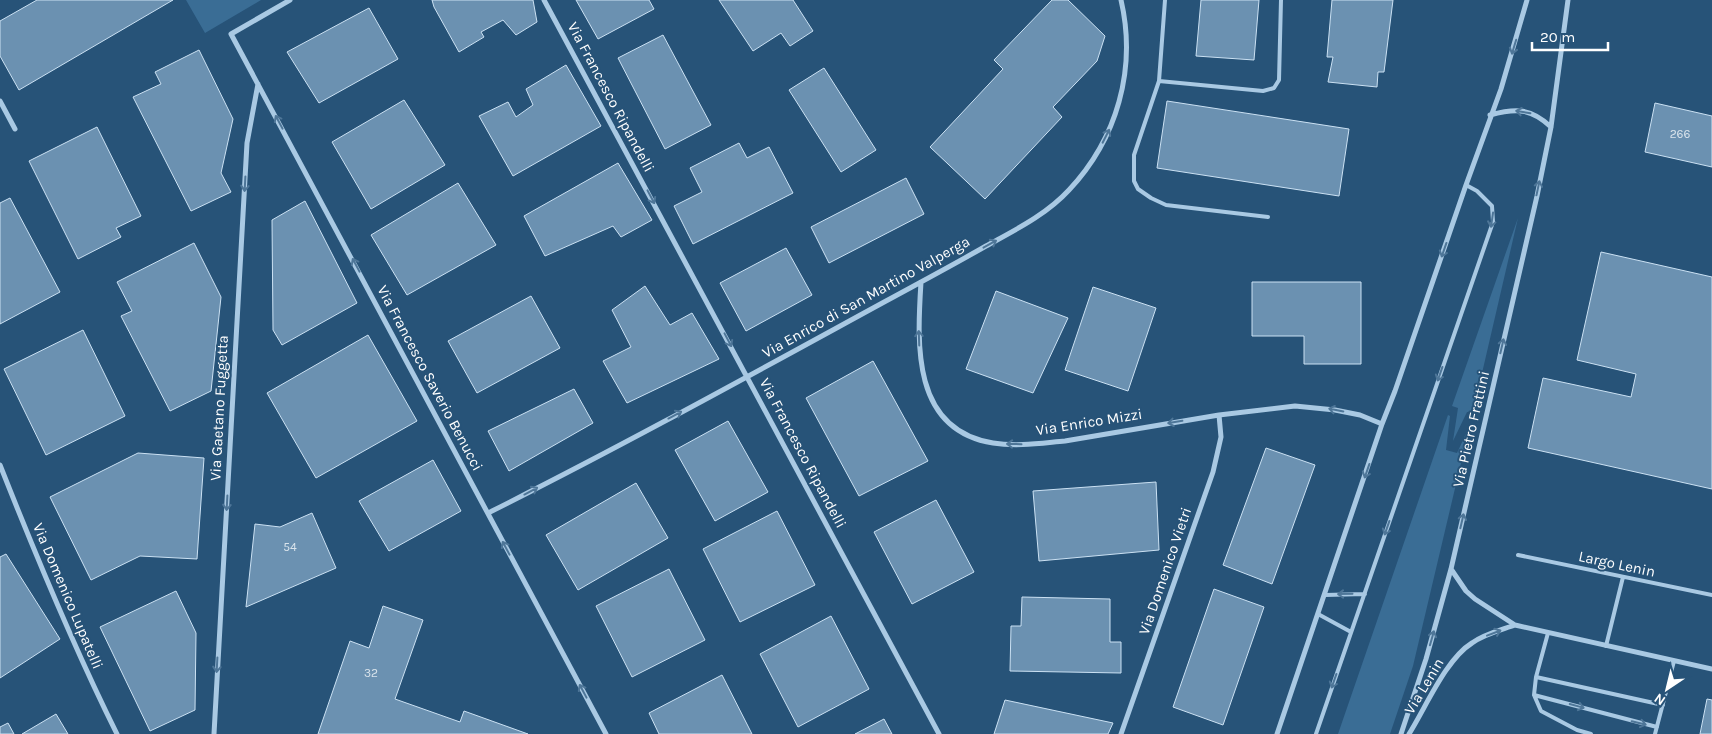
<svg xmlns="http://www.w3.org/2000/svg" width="1712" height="734" font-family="Karla,sans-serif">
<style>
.green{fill:#3a6d95}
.building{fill:#6b91b1;stroke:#cbe1f3}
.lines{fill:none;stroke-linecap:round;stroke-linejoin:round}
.lane{stroke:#a9c9e3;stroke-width:4}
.street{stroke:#a9c9e3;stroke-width:5}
.oneway{stroke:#4e7698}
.labels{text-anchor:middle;stroke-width:4;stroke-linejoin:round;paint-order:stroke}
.number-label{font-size:12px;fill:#dae4ec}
.street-label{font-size:15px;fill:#fff;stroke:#275378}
</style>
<rect width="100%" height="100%" fill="#275378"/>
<path class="green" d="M186,0H261L205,33Z
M1518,218L1473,412H1467L1453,441L1458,408L1452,406Z
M1448,415L1450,416L1446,450L1457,453L1470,425L1413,666L1390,734H1338Z"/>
<path class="building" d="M37,0H173L19,90L0,56V21Z
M432,0H533L537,22L516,35L503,20L481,32L484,37L459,52L434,7Z
M576,0H649L654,9L598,39Z
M719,0H793L813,31L790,46L781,33L753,51Z
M1052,0H1068L1105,36L1097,61L1053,107L1062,117L985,199L930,147L1003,69L994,60Z
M1201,0H1259L1254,60L1196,56Z
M1332,0H1393L1384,72H1378L1377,87L1328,82L1333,57H1327Z
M369,8L398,59L319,103L287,52Z
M663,35L711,125L665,149L618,58Z
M199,50L233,119L221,173L231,192L191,211L133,97L161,84L155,72Z
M566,65L601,126L513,176L479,116L508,102L516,117L533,105L526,89Z
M824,68L876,150L841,172L789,90Z
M404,100L445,165L371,209L332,142Z
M1167,101L1349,129L1339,196L1157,168Z
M1655,103L1712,116V167L1645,152Z
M97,127L141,216L116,228L121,237L78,259L29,161Z
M739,143L747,158L769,147L793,193L693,244L674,206L702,192L690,168Z
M618,163L652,220L621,237L613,226L545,256L524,216Z
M906,178L924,214L829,263L811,227Z
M458,183L496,245L407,295L371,235Z
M10,198L60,292L0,324V203Z
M305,201L357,303L282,345L273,330L272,220Z
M194,243L221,297L211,391L170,411L121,316L132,311L117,282Z
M786,248L812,295L746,331L720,283Z
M1601,252L1712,277V489L1528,448L1543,378L1631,397L1636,374L1577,360Z
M1252,282H1361V364H1304V336H1252Z
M645,286L670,325L692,313L719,359L627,403L603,361L631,347L612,310Z
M1093,287L1156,308L1128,391L1065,370Z
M996,291L1068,318L1033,393L966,369Z
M531,296L560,348L477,393L448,341Z
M83,330L125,416L46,455L4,369Z
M368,335L417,421L316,478L267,393Z
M873,361L928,461L859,496L806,398Z
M574,389L593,423L509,471L488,431Z
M728,421L768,492L715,521L675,450Z
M1266,448L1315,465L1272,584L1223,565Z
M138,453L204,458L197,559L140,556L91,580L50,497Z
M433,460L461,511L389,551L359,501Z
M1156,482L1159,550L1039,561L1033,491Z
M636,483L668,538L578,590L546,535Z
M936,500L974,572L912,604L874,532Z
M777,511L815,585L740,622L703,549Z
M312,513L336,568L246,607L255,524L280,527Z
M6,554L60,639L0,678V557Z
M669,569L705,640L632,677L596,606Z
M1214,589L1264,607L1223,725L1173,707Z
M176,591L196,633L195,710L150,731L100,627Z
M1022,597L1110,599V642H1121V673L1010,671L1011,626H1021Z
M383,606L423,620L395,699L460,722L464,711L528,734H318L350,641L369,648Z
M831,616L869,689L798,727L760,654Z
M722,675L752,734H659L649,713Z
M1707,699L1712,700V734H1700Z
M1005,700L1113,723L1108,734H994Z
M56,714L68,734H22Z
M884,719L892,734H855Z
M8,723L14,734H0V727Z"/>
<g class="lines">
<path class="lane" d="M1165,0L1159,81L1134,155V181L1138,189L1151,198L1166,205L1268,217
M1159,81L1263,91L1274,88L1279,80L1281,0
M1518,555L1712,595
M1325,595L1365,594
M1318,614L1351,632
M1548,633L1536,677L1534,695L1541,711L1577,730L1591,734
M1606,646L1623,577
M1536,677L1663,705
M1534,695L1657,727
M1316,734L1493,222L1492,206L1477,191L1466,185
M1655,734L1674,661"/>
<path class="street" d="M290,0L231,34L606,734
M544,0L939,734
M0,101L15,129
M1490,115C1516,108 1531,108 1551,127
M921,282C917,345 912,430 993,443C1017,447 1042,443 1065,441L1219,415L1295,406L1335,410L1360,415L1382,424
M0,465C36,556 73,646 117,734
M488,513C622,446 754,373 886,301C919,283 953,265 986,246C1015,230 1046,215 1069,190C1117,139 1137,69 1121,0
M1451,569L1466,591L1475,599L1515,625L1712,669
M214,734L247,143L258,84
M1121,734L1213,472L1221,437L1219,415
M1277,734L1382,424L1395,391L1466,185L1501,89L1527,0
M1401,734L1426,659L1451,569L1537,196L1551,127L1568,0
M1409,734C1426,707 1446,659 1472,643C1484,634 1501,630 1515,625"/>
</g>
<defs><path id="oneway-shaft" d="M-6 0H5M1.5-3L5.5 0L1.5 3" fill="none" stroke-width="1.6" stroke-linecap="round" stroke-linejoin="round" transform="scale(1.25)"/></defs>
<g class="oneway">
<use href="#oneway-shaft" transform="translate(1514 47) rotate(107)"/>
<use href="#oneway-shaft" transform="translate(1523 112) rotate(-171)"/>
<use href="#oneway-shaft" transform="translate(279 122) rotate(-118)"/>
<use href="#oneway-shaft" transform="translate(1106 136) rotate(-63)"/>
<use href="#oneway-shaft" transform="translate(245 184) rotate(93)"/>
<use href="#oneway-shaft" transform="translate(1538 188) rotate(-78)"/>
<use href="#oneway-shaft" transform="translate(651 197) rotate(62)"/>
<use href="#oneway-shaft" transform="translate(1492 220) rotate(98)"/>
<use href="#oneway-shaft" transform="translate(990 244) rotate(-29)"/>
<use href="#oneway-shaft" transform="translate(1444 250) rotate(109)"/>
<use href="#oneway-shaft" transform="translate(356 265) rotate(-118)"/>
<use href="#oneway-shaft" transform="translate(919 338) rotate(-92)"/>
<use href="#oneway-shaft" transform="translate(728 340) rotate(62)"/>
<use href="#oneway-shaft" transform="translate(1502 346) rotate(-77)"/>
<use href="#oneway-shaft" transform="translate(1440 374) rotate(109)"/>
<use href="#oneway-shaft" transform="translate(1336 410) rotate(-169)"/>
<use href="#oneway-shaft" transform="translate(675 415) rotate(-28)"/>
<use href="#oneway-shaft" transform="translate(1175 422) rotate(171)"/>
<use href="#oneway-shaft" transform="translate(1014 444) rotate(-179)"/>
<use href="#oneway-shaft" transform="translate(1367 471) rotate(109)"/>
<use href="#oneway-shaft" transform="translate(531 491) rotate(-28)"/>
<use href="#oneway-shaft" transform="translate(227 503) rotate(93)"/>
<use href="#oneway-shaft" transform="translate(1462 521) rotate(-77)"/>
<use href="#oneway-shaft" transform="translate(1387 528) rotate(109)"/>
<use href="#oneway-shaft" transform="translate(506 548) rotate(-118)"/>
<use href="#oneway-shaft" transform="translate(1345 594) rotate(179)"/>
<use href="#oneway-shaft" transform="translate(1494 633) rotate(-21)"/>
<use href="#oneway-shaft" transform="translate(1432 638) rotate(-74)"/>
<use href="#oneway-shaft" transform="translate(217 665) rotate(93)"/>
<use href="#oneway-shaft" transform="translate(1334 681) rotate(109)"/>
<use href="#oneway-shaft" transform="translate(583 691) rotate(-118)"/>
<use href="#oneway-shaft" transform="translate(1577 706) rotate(15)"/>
<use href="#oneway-shaft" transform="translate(1639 723) rotate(14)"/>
</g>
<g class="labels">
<g class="number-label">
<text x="1680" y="138">266</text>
<text x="290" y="551">54</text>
<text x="371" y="677">32</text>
</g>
<g class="street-label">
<text transform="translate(611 97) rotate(62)" y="5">Via Francesco Ripandelli</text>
<text transform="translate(866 297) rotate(-29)" y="5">Via Enrico di San Martino Valperga</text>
<text transform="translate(430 378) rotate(62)" y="5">Via Francesco Saverio Benucci</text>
<text transform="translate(219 408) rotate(-87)" y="5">Via Gaetano Fuggetta</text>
<text transform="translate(1089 422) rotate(-9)" y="5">Via Enrico Mizzi</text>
<text transform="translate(1471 429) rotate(-77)" y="5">Via Pietro Frattini</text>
<text transform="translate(803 453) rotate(62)" y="5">Via Francesco Ripandelli</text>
<text transform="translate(1617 564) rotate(12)" y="5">Largo Lenin</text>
<text transform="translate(1165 571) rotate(-71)" y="5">Via Domenico Vietri</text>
<text transform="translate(68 596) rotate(67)" y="5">Via Domenico Lupatelli</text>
<text transform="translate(1424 686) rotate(-59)" y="5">Via Lenin</text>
</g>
</g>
<g transform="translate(1667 689) rotate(215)" stroke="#275378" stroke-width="4" paint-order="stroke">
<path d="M0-4L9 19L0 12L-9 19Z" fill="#ffffff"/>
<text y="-8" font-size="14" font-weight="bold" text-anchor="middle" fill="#ffffff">N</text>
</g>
<path d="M1532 42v8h76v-8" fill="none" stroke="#ffffff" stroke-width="2.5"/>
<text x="1540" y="42" font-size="15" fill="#ffffff" stroke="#275378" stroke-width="4" paint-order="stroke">20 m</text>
</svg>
